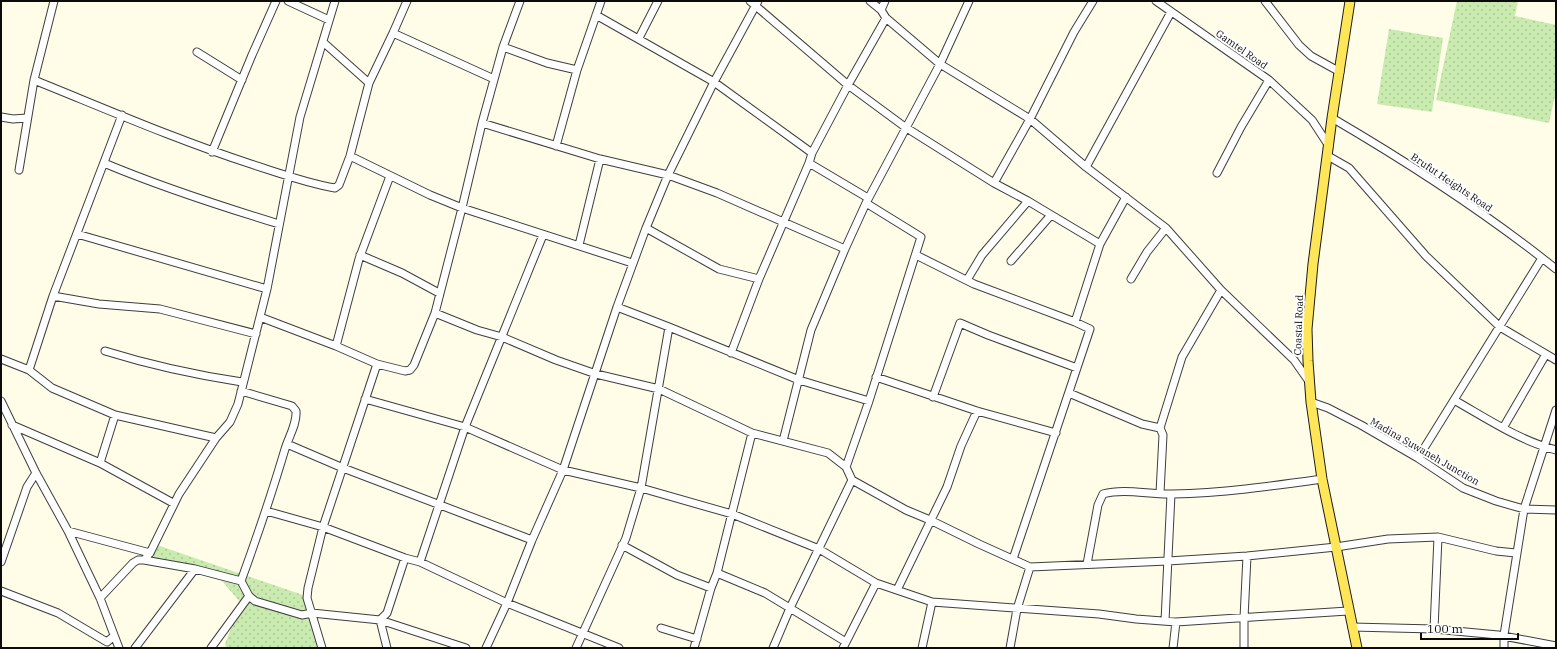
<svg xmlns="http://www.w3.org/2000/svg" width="1557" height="649" font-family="'IBM Plex Serif',serif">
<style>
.park{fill:url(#park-dots)}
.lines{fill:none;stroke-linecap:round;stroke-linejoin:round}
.minor-casing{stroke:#3e3e3e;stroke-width:9}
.major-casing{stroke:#1c1c1c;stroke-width:11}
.minor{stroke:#fff;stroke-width:7}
.major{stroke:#ffe558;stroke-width:9}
.labels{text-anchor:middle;stroke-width:4;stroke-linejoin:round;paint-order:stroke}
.street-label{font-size:10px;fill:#0b0b0b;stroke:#fff}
</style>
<defs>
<pattern id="park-dots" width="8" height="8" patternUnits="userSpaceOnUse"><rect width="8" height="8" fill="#caebb0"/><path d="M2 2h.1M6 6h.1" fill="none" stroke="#acc896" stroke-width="1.8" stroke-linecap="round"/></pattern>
</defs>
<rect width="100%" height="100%" fill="#fffce8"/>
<path class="park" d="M1457,1H1518L1515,16L1556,25V91L1549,123L1436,100Z
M1389,29L1443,38L1432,112L1377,104Z
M157,545L306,596L320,648H226L225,644L238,611L240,602L222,581L151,560Z"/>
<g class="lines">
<g class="minor-casing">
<path id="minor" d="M288,1L329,20
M750,1L848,85L905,127L994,183L1028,201L1100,244
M870,1L881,10L886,18L940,64L1030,119L1086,167L1166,228L1221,290L1294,360L1308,380
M1156,1L1269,80L1312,120L1329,146
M1265,1L1299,45L1311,56L1340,72
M881,10L885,1
M596,15L714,82L812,153
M393,33L494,79
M639,38L658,1
M323,42L369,83
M503,47L547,63L577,70
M197,52L242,80
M34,80C106,109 177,140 251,164C279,173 306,183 335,188L339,185L350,156L369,83L393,33L407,1
M1,117L13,119L27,118
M1332,118C1409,163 1486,213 1556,269
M482,123L600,159L668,175L717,193L845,249
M556,146L577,70L601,1
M212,152L252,55L276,1
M350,156L430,195L462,208L632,263
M1328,156L1349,168L1426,256L1500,327L1556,360
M104,163C161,187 220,206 279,224
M809,163L868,198
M1086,167L1171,12
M19,170L34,80L54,1
M1217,173L1241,127L1269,80
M994,183L1030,119L1074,32L1093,1
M646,228L719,269L759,279
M77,234L267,289
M579,245L600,159
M360,255L402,273L439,293
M916,255L974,284L1075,322L1090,329L1013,559
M1011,261L1051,215
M1131,279L1147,252L1166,228
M967,280L982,255L1028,201
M53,296L99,304L160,309L256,334
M617,307L669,327L799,380L869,401
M435,313L477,330L502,337L556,360L596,374L659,389L752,433L828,453L846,467L852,480L906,510L930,520L979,544L1030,567L1168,561L1247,556L1336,547L1388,539L1438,537L1496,551L1516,553
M260,317L336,346L377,364L405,371L410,370L414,365L435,313L462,208L482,123L503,47L520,1
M1075,322L1100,244L1126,197
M336,346L359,259L390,176
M105,351C150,365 196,375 242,382
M731,353L759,279L809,163L812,153L848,85L886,18
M1,359L29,370L52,388L115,415L216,438
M29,370L53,296L122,115
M876,377L977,411L1056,433
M241,391L292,406L296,411C297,424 289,436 285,449C272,493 257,537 241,581L249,596L255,601L302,615L312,613L380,620L466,648
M1069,393L1142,424L1160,428L1163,435L1160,493
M933,397L960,323L988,335L1077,368
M365,399L465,427L563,470L641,488L732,514L819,549L876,583L932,602L1099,614L1136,619L1176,622L1348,611
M1454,400C1486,418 1520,441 1556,450
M1,401L36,473L68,531L100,598L119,648
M1311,402L1328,408L1361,425L1418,458L1463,488L1496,501L1524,509L1556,510
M12,425L100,463L115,415
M1160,428L1182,357L1221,290
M1503,428L1546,354
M783,441L811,330L845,249L866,203L940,64L969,1
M287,444L343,468L532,540
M1418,458L1542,258
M100,463L173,503
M846,467L869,401L921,237L866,203
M266,511L323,527L405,558L420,562L507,603L619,648
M68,531L150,553
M622,545L677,575L711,588
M144,560L195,569L241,581
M1,562L27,487L36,473
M420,562L465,427L543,235
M1087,564L1098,505L1103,494C1125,488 1150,495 1173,494C1223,493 1272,486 1322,479
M717,573L765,593L846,642
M897,590L947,487L961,446L977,411
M1,591L58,613L107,642L114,636
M100,598L133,563L138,560H144L150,553L179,494L216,438L230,422L238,404L267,289L300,117L335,1
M1165,621L1171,494
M1352,627L1434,629L1498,635L1556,646
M661,628L697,639
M1434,629L1438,537
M135,648L195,569
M211,648L249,596
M322,648L307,598L308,588L323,527L377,364
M387,648L380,620L387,613L405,558
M486,648L507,603L532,540L563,470L617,307L646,228L668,175L714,82L758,1
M576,648L626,538L641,488L669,327
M694,648L711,588L717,573L752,433
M773,648L790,608L852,480
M843,648L876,583
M922,648L932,602
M1010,648L1017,609L1030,567
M1173,648L1176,622
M1244,648V618L1247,556
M1504,648V635L1524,509L1556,410"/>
</g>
<g class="major-casing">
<path id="major" d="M1350,1L1332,118L1313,264L1307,329L1308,361L1311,402L1322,479L1357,648"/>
</g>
<use href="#minor" class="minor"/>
<use href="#major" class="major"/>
</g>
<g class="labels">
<g class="street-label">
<text transform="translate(1242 49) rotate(35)" y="4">Gamtel Road</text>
<text transform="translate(1452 182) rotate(34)" y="4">Brufut Heights Road</text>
<text transform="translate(1298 325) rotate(-88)" y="4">Coastal Road</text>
<text transform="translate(1425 451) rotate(30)" y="4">Madina Suwaneh Junction</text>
</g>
</g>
<rect width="1557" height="649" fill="none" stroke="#0b0b0b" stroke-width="4"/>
<path d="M1421 633v6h97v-6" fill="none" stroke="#0b0b0b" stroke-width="2"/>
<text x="1427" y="633" font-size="12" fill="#0b0b0b" stroke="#ffffff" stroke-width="3" paint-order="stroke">100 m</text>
</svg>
